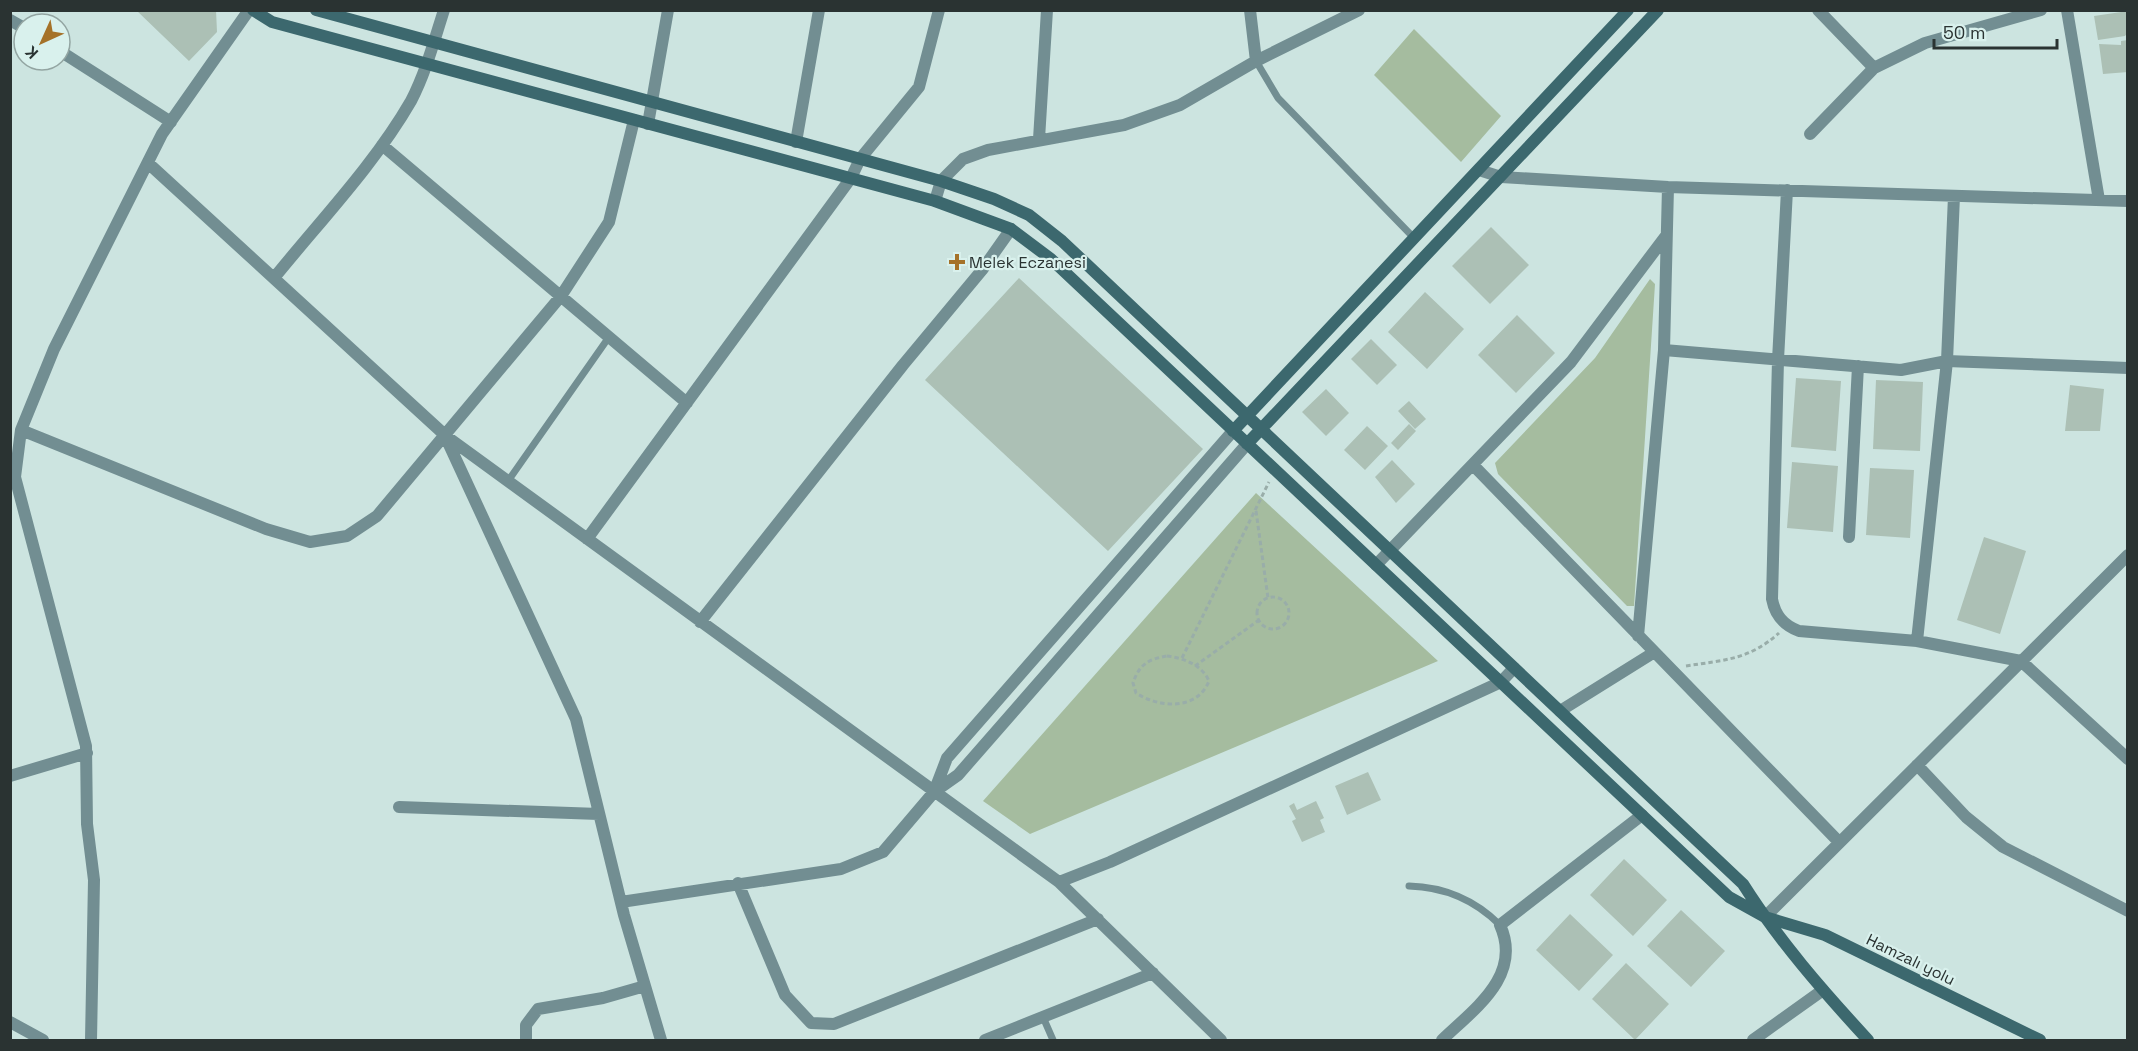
<svg xmlns="http://www.w3.org/2000/svg" width="2138" height="1051" font-family="'Space Grotesk',sans-serif">
<style>
.green{fill:#a5bc9f}
.building{fill:#acc0b5}
.lines{fill:none;stroke-linecap:round;stroke-linejoin:round}
.path{stroke:#99ada9;stroke-width:3;stroke-dasharray:4.5 3;stroke-linecap:butt}
.lane{stroke:#728e92;stroke-width:7}
.street{stroke:#728e92;stroke-width:12}
.secondary{stroke:#3c686e;stroke-width:12}
.poi-dot{fill:#a57229;stroke:#d9f1ed;stroke-width:2}
.labels{text-anchor:middle;stroke-width:4.5;stroke-linejoin:round;paint-order:stroke}
.poi-label{font-size:16px;fill:#2a3332;stroke:#d9f1ed;text-anchor:start}
.street-label{font-size:16px;fill:#2a3332;stroke:#d9f1ed}
</style>
<rect width="100%" height="100%" fill="#cce4e0"/>
<path class="green" d="M1414,29L1501,116L1461,162L1374,75Z
M1650,279L1655,284L1634,606H1627L1498,474L1495,463L1595,358Z
M1256,493L1438,661L1030,834L983,801Z"/>
<path class="building" d="M136,10H216L217,32L189,61Z
M2128,11V32L2125,36L2098,40L2094,16Z
M2128,40V72L2103,74L2099,44L2121,45V41Z
M1491,227L1529,265L1490,304L1452,266Z
M1019,278L1203,449L1108,551L925,380Z
M1425,292L1464,329L1427,369L1388,332Z
M1517,315L1555,353L1516,393L1478,355Z
M1371,339L1397,365L1377,385L1351,359Z
M1796,378L1841,381L1836,451L1791,447Z
M1876,380L1923,382L1920,451L1873,449Z
M2070,385L2104,389L2100,431H2065Z
M1326,389L1349,413L1326,436L1302,412Z
M1409,401L1426,419L1415,429L1398,411Z
M1409,424L1416,431L1398,450L1391,443Z
M1367,426L1388,446L1365,470L1344,450Z
M1392,460L1415,484L1396,503L1375,477Z
M1792,462L1838,466L1833,532L1787,528Z
M1870,468L1914,470L1910,538L1866,535Z
M1984,537L2026,551L2000,634L1957,620Z
M1368,772L1381,800L1347,815L1335,786Z
M1316,801L1324,818L1320,820L1325,832L1302,842L1292,821L1296,819L1289,806L1294,803L1297,810Z
M1624,859L1667,900L1633,936L1590,895Z
M1681,910L1725,951L1691,987L1647,946Z
M1570,914L1613,955L1579,991L1536,950Z
M1626,963L1669,1004L1635,1040L1592,999Z"/>
<g class="lines">
<path class="path" d="M1256,511L1268,598
M1257 613a16 16 0 1 1 32 0a16 16 0 1 1-32 0Z
M1167,656C1184,658 1202,665 1209,681C1197,711 1159,708 1136,693L1133,683C1139,665 1148,659 1167,656Z
M1182,658L1269,482
M1195,666L1259,620
M1686,666C1724,660 1749,660 1779,633"/>
<path class="lane" d="M1256,61L1278,98L1415,239
M508,481L609,337
M1409,886C1445,887 1475,900 1500,925
M1043,1017L1053,1040"/>
<path class="street" d="M1250,10L1256,61
M1818,10L1874,68
M2067,10L2099,200
M10,20L24,28
M60,51L171,122
M648,124L668,10
M1810,134L1874,68L1925,43L2041,10
M1039,139L1047,10
M796,142L819,10
M382,145L687,403
M148,163L446,436L1059,882L1221,1040
M1479,170L1501,177L1668,187L2128,201
M1787,190L1778,360L1772,599C1775,615 1783,625 1799,631L1917,641L2021,661L2128,759
M935,201L941,181L963,159L988,150L1124,125L1180,105L1256,61L1359,10
M274,278C320,221 374,165 411,101C426,72 434,41 444,10
M1664,350L1901,370L1947,361L2128,368
M21,430L266,529L310,542L347,536L377,516L561,296L609,222L634,120
M446,438L576,719L624,915L661,1040
M1474,466L1839,842
M1849,537L1858,366
M587,539L851,178L860,159L919,87L939,10
M1376,565L1571,362L1665,237
M700,622L903,365L982,270L1011,229
M1638,636L1664,350L1668,187
M1917,641L1947,361L1954,196
M1560,711L1653,653
M1917,765L1966,817L2003,847L2128,911
M10,776L87,753
M934,792L947,758L1233,431
M399,807L599,814
M1059,882L1110,862L1501,682L1514,668
M738,883L785,995L811,1023L834,1024L1098,919
M621,902L841,869L883,852L934,792L958,775L1247,444
M1765,917L2128,555
M10,1022L43,1040
M91,1040L94,880L87,824L86,746L15,477L21,430L54,349L162,134L249,10
M526,1040V1025L538,1009L603,998L645,986
M985,1040L1153,973
M1442,1040C1474,1009 1523,976 1500,925L1642,815
M1753,1040L1823,990"/>
<path class="secondary" d="M253,10L272,22L935,201L1011,229L1051,259L1729,897L1765,917L1825,935L2040,1040
M316,10L941,181L994,199L1029,215L1062,241L1743,884C1779,941 1823,991 1868,1040
M1233,431L1628,10
M1247,444L1658,10"/>
</g>
<path class="poi-dot" d="M954 253h6v6h6v6h-6v6h-6v-6h-6v-6h6z"/>
<g class="labels">
<g class="poi-label">
<text x="969" y="268">Melek Eczanesi</text>
</g>
<g class="street-label">
<text transform="translate(1911 959) rotate(26)" y="6">Hamzalı yolu</text>
</g>
</g>
<rect width="2138" height="1051" fill="none" stroke="#2a3332" stroke-width="24"/>
<g transform="translate(42 42) rotate(225)"><circle r="28" fill="#d9f1ed" stroke="#93a5a2" stroke-width="1.5"/>
<path d="M0-4.5L10 22L0 15L-10 22Z" fill="#a57229"/>
<text y="-9" font-size="16" font-weight="bold" text-anchor="middle" fill="#2a3332">K</text>
</g>
<path d="M1934 39v9h123v-9" fill="none" stroke="#2a3332" stroke-width="3"/>
<text x="1943" y="39" font-size="18" fill="#2a3332" stroke="#d9f1ed" stroke-width="4.5" paint-order="stroke">50 m</text>
</svg>
